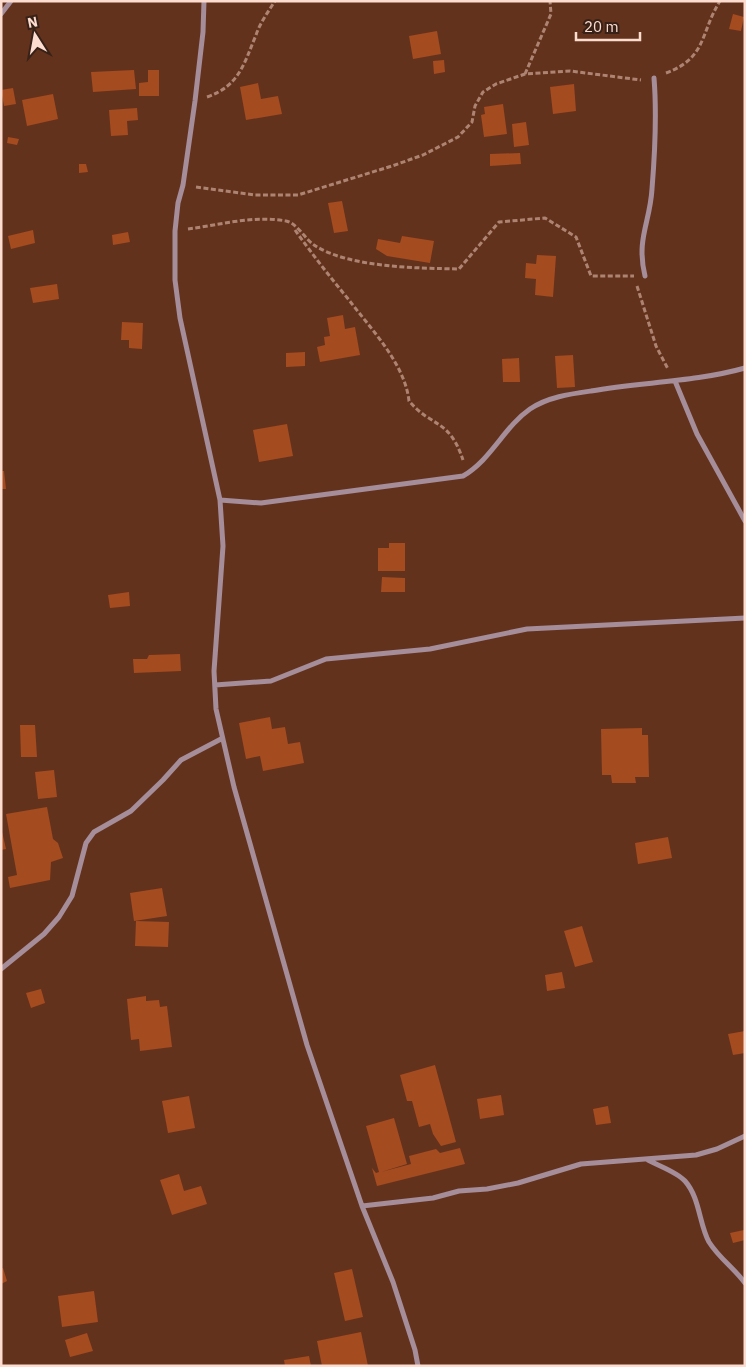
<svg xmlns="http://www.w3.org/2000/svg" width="746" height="1367" font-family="'IBM Plex Sans',sans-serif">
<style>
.building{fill:#a54b20}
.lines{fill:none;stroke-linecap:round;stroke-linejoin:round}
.path{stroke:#ad8472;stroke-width:3;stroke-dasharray:5 2.5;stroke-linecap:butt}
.street{stroke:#a58d9a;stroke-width:5}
</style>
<rect width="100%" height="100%" fill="#63321c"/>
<path class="building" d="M733,14L744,17L741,31L729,29Z
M437,31L441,54L413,59L409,36Z
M444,60L445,72L434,74L433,61Z
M134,70L136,89L93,92L91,72Z
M148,70H159V96H139V83L148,82Z
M258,83L261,99L278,96L282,114L246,120L240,87Z
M574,84L576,111L553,114L550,87Z
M13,88L16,104L4,106L1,90Z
M53,94L58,119L27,126L22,100Z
M503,104L507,134L484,137L481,115L485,114L484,107Z
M137,108L138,120L127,121L128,135L111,136L109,110Z
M526,122L529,145L514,147L512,124Z
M8,137L19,139L17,145L7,143Z
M520,153L521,164L490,166V154Z
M79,164H86L88,172L79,173Z
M342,201L348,231L334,233L328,203Z
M33,230L35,243L11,249L8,236Z
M128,232L130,242L113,245L112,235Z
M402,236L434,241L430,263L387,256L376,249L378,239L400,243Z
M537,255L556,256L553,297L535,295L536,279L525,278L526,263L536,264Z
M57,284L59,299L33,303L30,288Z
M343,315L345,329L355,327L360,355L320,362L317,347L325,345L324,337L330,336L327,318Z
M122,322L143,323L142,349L129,348V340H121Z
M305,352V366L286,367V353Z
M573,355L575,387L557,388L555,356Z
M519,358L520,382H503L502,359Z
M287,424L293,456L259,462L253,430Z
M1,471H4L6,489H1Z
M389,543H405V571H378V548H389Z
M382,577L405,578V592H381Z
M129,592L130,606L110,608L108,595Z
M180,654L181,671L134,673L133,659H147L149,655Z
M270,717L272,729L285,727L288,744L300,742L304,763L263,771L260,756L246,759L239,723Z
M20,725H35L37,757H21Z
M642,728V735H648L649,777H635L636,783H612L611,775H602L601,729Z
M54,770L57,797L38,799L35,772Z
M47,807L53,839L58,843L63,858L51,862L50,880L10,888L8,877L17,875L6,814Z
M1,827L6,849L1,850Z
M668,837L672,858L638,864L635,843Z
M162,888L167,916L134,921L130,893Z
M136,921L169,922L168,947L135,946Z
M582,926L593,962L575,967L564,931Z
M562,972L565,988L547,991L545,975Z
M41,989L45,1003L31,1008L26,993Z
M146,996V1001L159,1000L160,1007L167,1006L172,1047L140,1051L139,1039L131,1040L127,999Z
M745,1031V1053L733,1055L728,1034Z
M435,1065L456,1142L441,1146L433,1134L430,1124L419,1127L412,1101H407L400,1075Z
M501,1095L504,1115L480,1119L477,1099Z
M189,1096L195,1128L168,1133L162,1101Z
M608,1106L611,1123L596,1125L593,1109Z
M394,1118L407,1164L381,1172L411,1164L409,1156L436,1149L440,1153L460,1148L465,1164L377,1186L372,1168L376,1173L379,1172L366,1126Z
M179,1174L184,1191L201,1186L207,1204L172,1215L160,1180Z
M744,1230L745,1240L733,1243L730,1233Z
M3,1268L7,1281L1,1284V1269Z
M352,1269L363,1317L345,1321L334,1273Z
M94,1291L98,1322L62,1327L58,1296Z
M361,1332L368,1366H322L317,1341Z
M87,1333L93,1351L70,1357L65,1340Z
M309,1356L311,1366H285L284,1360Z"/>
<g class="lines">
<path class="path" d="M666,73C707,58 700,33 720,1
M525,74L551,14L550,1
M207,97C239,86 244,64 256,35C260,23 268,12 275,1
M196,187L255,195H298L392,166L423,155L458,137L472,122L475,106L483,92L496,84L525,74L570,71L641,80
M188,229C219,225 254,215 286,221C297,223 305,239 314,245C349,268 418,268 459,269L499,222L545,218L576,237L591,276H634
M295,230C312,254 330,277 349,300C371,329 405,364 409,401C432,428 449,418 463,460
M637,286L656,346L668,369"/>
<path class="street" d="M204,1L203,32L195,101L183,185L178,203L175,231V280L180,318L220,500L223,546L214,671L216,709L234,787L307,1045L362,1206L393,1282L415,1350L418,1366
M1,14L11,1
M645,276C636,239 650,223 652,189C655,152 657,115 654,78
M675,381L697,434L745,521
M220,500L261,503L463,476C491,460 504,427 530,409C548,397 570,394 591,391C642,382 695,382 745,368
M215,685L271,681L326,659L430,649L527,629L745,618
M1,969L44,934L59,917L72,896L86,843L94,832L131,811L163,780L181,760L221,739
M648,1160C659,1166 677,1172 685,1181C700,1198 699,1224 709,1242C719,1258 734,1268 745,1283
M362,1206L433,1198L459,1191L487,1189L518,1183L581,1164L696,1155L717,1149L745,1136"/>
</g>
<rect width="746" height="1367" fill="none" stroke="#fdddd0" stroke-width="5"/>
<g transform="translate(35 35) rotate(349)" stroke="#382218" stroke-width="4" paint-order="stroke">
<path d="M0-4L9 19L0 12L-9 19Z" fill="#fdddd0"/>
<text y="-8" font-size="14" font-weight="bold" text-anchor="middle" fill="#fdddd0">N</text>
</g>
<path d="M576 32v8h64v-8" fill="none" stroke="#fdddd0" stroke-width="2.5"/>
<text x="584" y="32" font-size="15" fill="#fdddd0" stroke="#382218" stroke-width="4" paint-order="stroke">20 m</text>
</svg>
